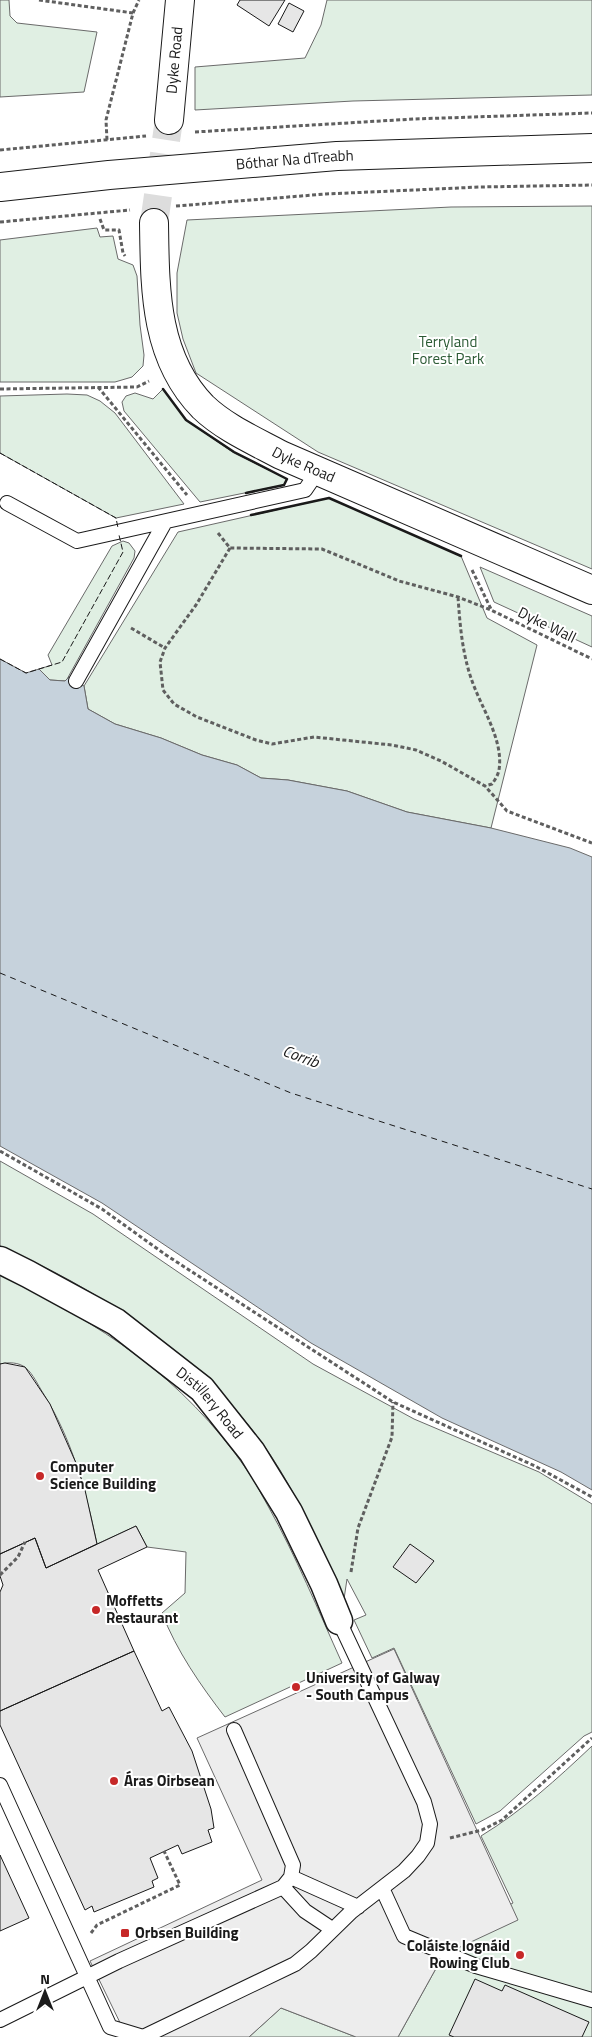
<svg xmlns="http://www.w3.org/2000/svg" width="592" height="2037" font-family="'Titillium Web',sans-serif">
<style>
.green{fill:#e0efe3;stroke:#6a6a6a}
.parking{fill:#ededed;stroke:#6a6a6a}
.water{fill:#c6d2dc;stroke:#6a6a6a}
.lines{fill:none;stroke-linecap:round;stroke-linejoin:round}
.ferry{stroke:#1a1a1a;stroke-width:1;stroke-dasharray:6 5;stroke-linecap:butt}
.building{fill:#e6e6e6;stroke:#1a1a1a}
.tertiary-tunnel{stroke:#ddd;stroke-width:28;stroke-dasharray:28 14;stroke-linecap:butt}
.service-casing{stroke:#1a1a1a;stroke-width:16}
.minor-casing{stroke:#1a1a1a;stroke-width:29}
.tertiary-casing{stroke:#1a1a1a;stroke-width:30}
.trunk-casing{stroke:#1a1a1a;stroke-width:30}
.path{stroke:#5f5f5f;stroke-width:3;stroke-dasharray:4 2.5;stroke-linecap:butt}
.service{stroke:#fff;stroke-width:14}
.minor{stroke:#fff;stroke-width:26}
.tertiary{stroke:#fff;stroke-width:28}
.trunk{stroke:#fff;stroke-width:28}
.fence{stroke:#1a1a1a;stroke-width:1;stroke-dasharray:6 2.5;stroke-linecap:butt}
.wall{stroke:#1a1a1a;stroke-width:2.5}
.poi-dot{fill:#c62828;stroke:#fff;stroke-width:2}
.labels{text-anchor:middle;stroke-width:4;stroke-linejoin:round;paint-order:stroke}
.street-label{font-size:15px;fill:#1a1a1a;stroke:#fff}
.park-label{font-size:15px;fill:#2b5a34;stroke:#fff}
.poi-label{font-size:15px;font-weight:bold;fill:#1a1a1a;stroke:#fff;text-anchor:start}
.water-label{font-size:16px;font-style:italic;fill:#1a1a1a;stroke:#fff}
</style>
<rect width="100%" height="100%" fill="#fff"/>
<path class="green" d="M0,0H9L10,16L17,23L97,32L84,92L0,97Z
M327,0H592V95L353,101L195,110V67L305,58L321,25Z
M592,206V569L318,452L196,373L183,339L177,313V273L187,220L451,207Z
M97,228L100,237L113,236L118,259L133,265L137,276L140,325L144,355L143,366L132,377L115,382H0V240Z
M163,389L186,420L234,453L287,479L284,485L200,502L124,411L122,402L126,396L135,393L153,399Z
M67,394L87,395L100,401L115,413L184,504L116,518L0,453V396Z
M329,498L461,556L487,618L537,645L491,828L407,812L347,791L288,780L261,778L237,765L202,755L161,738L115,724L88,709L84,686L178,532Z
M123,541L129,543L135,551L134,558L66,681L50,680L39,669L52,665L48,655L112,546Z
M480,567L592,616V647L494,602Z
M0,1161L93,1214L313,1364L414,1419L539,1472L592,1504V1732L584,1736L500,1811L476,1824L394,1648L372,1658L354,1620L366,1615L347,1579L344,1599C324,1556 305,1511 280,1470C231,1389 153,1327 71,1281C48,1268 24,1258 0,1246Z
M0,1275C101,1324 182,1376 247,1470C255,1481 261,1494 268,1506C296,1556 318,1610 342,1663L225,1717C201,1686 176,1650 162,1613L185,1593L186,1552L147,1547L136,1526L97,1544C86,1491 72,1439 43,1393C38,1385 33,1374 26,1368C19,1362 8,1362 0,1364Z
M592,1746V2037H398L439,1963L457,1948L493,1913L513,1903L481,1836C522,1811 557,1779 592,1746Z
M281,2008L356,2037H249Z"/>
<path class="parking" d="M394,1649L518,1920L458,1948L439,1963L398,2037H356L281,2008L249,2037H127L90,1961L262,1880L197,1738Z"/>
<path class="water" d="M0,659L26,673L39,669L50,680L65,681L69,677L84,686L88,709L115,724L161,738L202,755L237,765L261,778L288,780L347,791L407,812L491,828L570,848L592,857V1490L561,1472L442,1418L311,1343L102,1203L0,1146Z"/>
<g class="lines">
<path class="ferry" d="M0,973L291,1093L592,1189"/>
</g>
<path class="building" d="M240,0H285L269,26L237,5Z
M289,3L304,11L293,32L278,24Z
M5,1363L25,1367L50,1404L76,1463L85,1490L97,1544L46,1568L35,1538L0,1554V1364Z
M136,1526L147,1547L98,1570L134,1651L0,1711V1592L3,1585L0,1576V1554L35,1538L46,1568Z
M410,1544L434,1561L416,1583L393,1567Z
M134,1651L162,1711L169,1707L192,1751L211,1809L214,1828L208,1830L212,1842L182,1854L178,1845L150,1858L158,1878L152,1881L154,1887L94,1912L92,1906L85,1910L0,1725V1711Z
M0,1855L29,1918L0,1931Z
M475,1979L502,1991L505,1985L589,2022L582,2037H454L449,2035Z"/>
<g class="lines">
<path class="tertiary-tunnel" d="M154,223L169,120"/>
<g class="service-casing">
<path id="service" d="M7,503L77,541L305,490L318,471
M76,681L165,522
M234,1730L293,1865L291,1877L283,1887L305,1911L332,1929
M0,1785L110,2027L143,2037L295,1964L311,1951L351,1912L404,1871L418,1856L427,1843L430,1824L424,1802L339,1621
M291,1877L358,1907
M382,1888L404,1936L476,1966L592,2000
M0,2020L119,1961L283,1887"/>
</g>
<g class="minor-casing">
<g id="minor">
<path id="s1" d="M0,1260L28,1274L116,1322L202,1389L252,1452L289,1512L324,1584L339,1621"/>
</g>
</g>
<g class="tertiary-casing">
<g id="tertiary">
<path id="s2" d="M169,120L180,0"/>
<path id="s3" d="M154,223C155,288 154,357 203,407C225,428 255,441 281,455L592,590"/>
</g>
</g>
<g class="trunk-casing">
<g id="trunk">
<path id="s4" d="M0,187L109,175L337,156L592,148"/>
</g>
</g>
<path class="path" d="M39,0L133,13L106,120L107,140
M133,13L139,0
M195,132L414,119L592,113
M0,150L146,136
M176,206L326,194L480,187L592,185
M100,219L104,230H119L123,253L125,256
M0,222L130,210
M98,387L187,495
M0,389L137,387L149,381
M218,533L230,548L322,549L399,581L458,597L491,610L592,659
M230,548L196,605L165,648L160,662L163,690L174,704L197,717L256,740L272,744L314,737L392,745L416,750L441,761L485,786L507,811L592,843
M472,570L491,609
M458,597C460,625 462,651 471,678C480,706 504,739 499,770C498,775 495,780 492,784L485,786
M131,628L165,648
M0,1151L102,1209L166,1255L393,1402L535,1466L592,1497
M351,1572L358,1528L392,1437L393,1402
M0,1575L18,1557L25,1542
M450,1838L482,1830L502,1820L592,1738
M91,1933L97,1925L180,1885L164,1851"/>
<use href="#service" class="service"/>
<use href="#minor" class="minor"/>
<use href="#tertiary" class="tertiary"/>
<use href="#trunk" class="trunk"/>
<path class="fence" d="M0,453L116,518L118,528
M0,659L26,673L62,662L123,552L119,535"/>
<path class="wall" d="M163,389L186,420L234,452L287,479L284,485L246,493
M251,515L329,498L461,556"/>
</g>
<g class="poi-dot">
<circle cx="40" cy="1476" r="5"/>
<circle cx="96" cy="1610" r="5"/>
<circle cx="296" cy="1687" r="5"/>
<circle cx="114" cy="1781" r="5"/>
<rect x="120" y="1928" width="10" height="10" rx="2.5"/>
<circle cx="520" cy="1955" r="5"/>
</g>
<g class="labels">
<g class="street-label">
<text dy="5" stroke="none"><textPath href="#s2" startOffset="60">Dyke Road</textPath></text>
<text dy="5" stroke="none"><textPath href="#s4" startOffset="296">Bóthar Na dTreabh</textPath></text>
<text dy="5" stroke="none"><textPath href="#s3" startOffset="312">Dyke Road</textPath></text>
<text transform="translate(547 625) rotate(26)" y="5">Dyke Wall</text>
<text dy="5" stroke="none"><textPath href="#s1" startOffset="256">Distillery Road</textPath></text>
</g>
<g class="park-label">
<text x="448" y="347">Terryland<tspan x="448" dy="17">Forest Park</tspan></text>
</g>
<g class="poi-label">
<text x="50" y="1472">Computer<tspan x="50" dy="17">Science Building</tspan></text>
<text x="106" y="1606">Moffetts<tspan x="106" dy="17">Restaurant</tspan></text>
<text x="306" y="1683">University of Galway<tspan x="306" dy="17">- South Campus</tspan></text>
<text x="124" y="1786">Áras Oirbsean</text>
<text x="135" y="1938">Orbsen Building</text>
<text x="510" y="1951" text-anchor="end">Coláiste Iognáid<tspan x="510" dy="17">Rowing Club</tspan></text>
</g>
<g class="water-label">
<text transform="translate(301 1056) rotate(20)" y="6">Corrib</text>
</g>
</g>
<g transform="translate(45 1992)" stroke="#ffffff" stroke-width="4" paint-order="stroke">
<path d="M0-4L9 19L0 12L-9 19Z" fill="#1a1a1a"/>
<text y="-8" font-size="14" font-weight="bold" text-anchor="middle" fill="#1a1a1a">N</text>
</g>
</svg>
